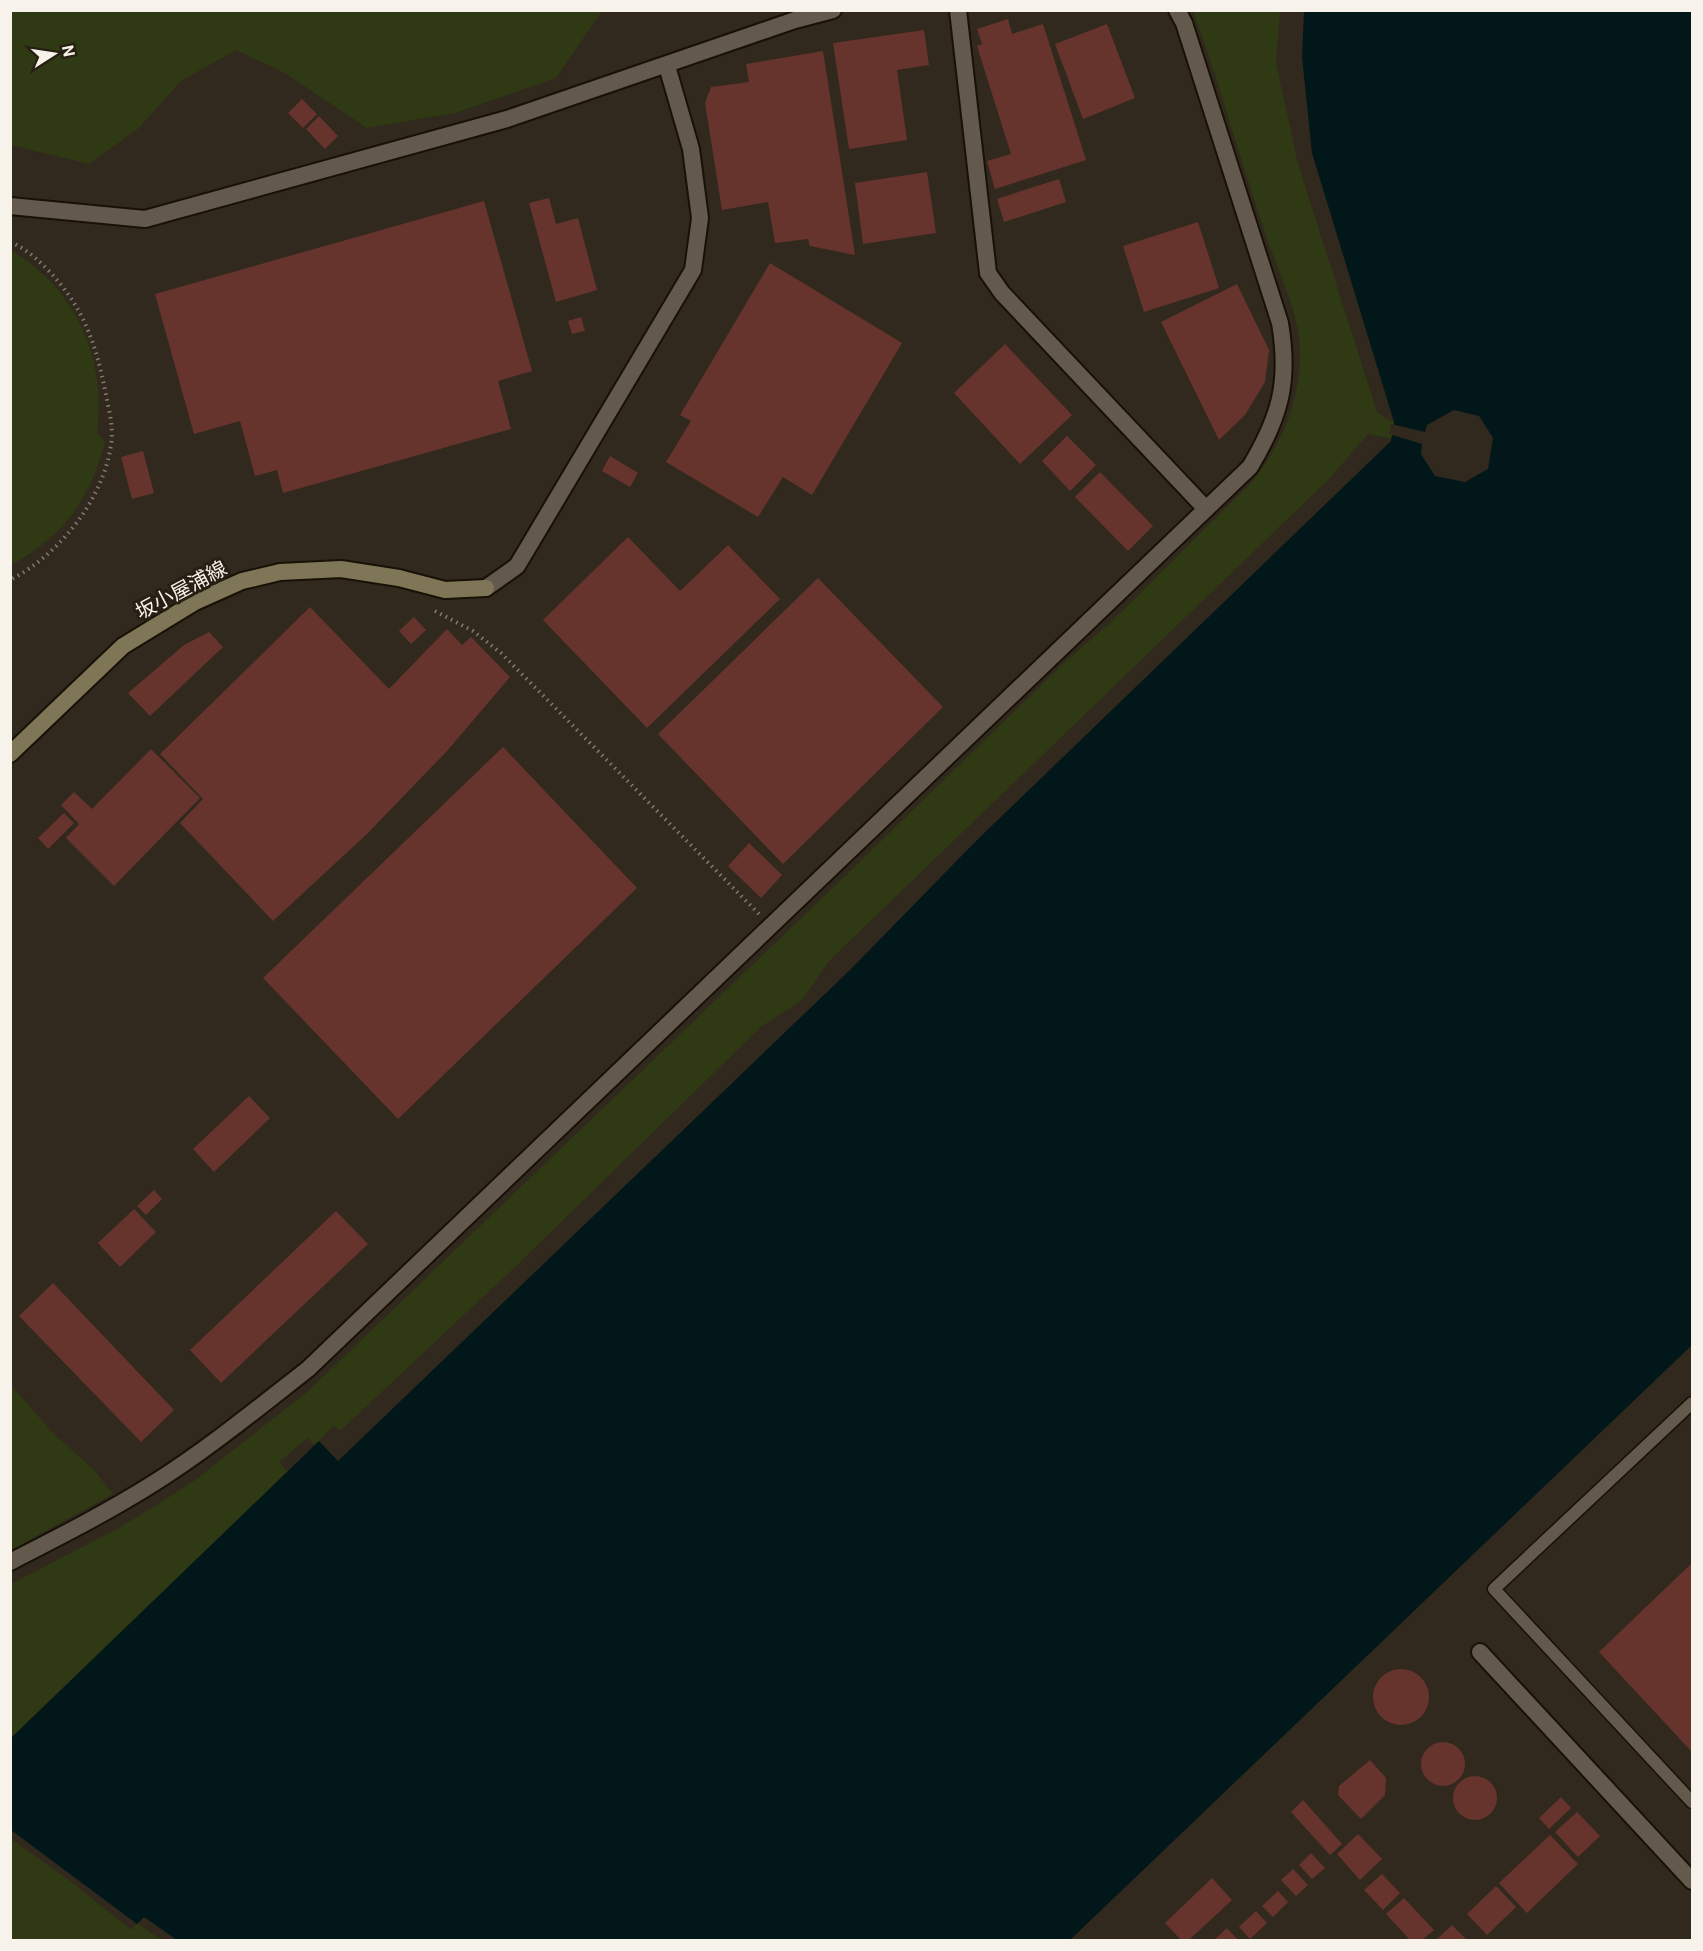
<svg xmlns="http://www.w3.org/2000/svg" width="1703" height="1951" font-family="Roboto,'Noto Sans JP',sans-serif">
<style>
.green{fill:#2f3913}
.water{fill:#021719}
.pier{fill:#31291d}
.building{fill:#66342d}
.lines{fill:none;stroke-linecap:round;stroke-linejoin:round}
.service-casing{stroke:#181106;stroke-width:15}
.tertiary-casing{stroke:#181106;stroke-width:20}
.secondary-casing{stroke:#181106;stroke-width:20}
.path{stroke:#827b70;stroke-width:4;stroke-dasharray:1.5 4.5;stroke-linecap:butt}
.service{stroke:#635a4d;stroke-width:12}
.tertiary{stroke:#635a4d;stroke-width:16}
.secondary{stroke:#7f7657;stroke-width:16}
.labels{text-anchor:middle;stroke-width:6;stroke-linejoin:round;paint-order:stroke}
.street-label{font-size:20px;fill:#f7f2ea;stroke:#271f13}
</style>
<rect width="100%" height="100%" fill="#31291d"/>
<path class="green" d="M11,10H602V11L556,78L455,113L367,128L285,73L236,50L181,81L139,128L89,164L11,145Z
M1193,11H1280L1276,62L1298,164L1377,412L1388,420L1423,429L1419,444L1368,434L1330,478L829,961L802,1000L761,1027L513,1269L340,1431L334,1425L315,1445L307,1438L279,1462L288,1472L11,1738V1584L117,1529L158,1504L195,1480L306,1393L843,878L1065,662L1111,622L1252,482C1282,444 1300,402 1300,353C1300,315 1281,279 1269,244C1242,167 1221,87 1193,11Z
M11,250C76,289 107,358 97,433L105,441C91,499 63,537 11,565Z
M11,1385L53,1433L94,1470L113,1494L11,1550Z
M10,1838L70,1881L131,1930L137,1923L162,1940H11Z"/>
<path class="water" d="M1304,11H1692V1345L1070,1940H177L144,1917L137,1924L11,1830V1738L319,1441L338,1461L851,969L977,840L1391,441L1394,422L1312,153L1302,57Z"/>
<path class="pier" d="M1454,410L1479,416L1493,438L1488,469L1465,482L1435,476L1421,454L1422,444L1389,434L1391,424L1425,432L1427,425Z"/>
<path class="building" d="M1008,19L1012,34L1043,24L1086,160L995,189L987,161L1011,154L977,46L982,44L977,29Z
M1107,24L1135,98L1083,119L1055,44Z
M924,30L929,65L897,70L907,140L849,149L833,43Z
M823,51L855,255L810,246L808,239L775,243L768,202L722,210L705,103L711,87L749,82L746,64Z
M302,99L317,114L303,128L288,113Z
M319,116L338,136L325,149L306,129Z
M927,172L936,233L863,244L855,183Z
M1059,179L1066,202L1004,222L997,199Z
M549,198L556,224L578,218L597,290L556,302L529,203Z
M484,201L532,371L498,381L511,429L283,493L277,470L255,476L240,421L194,434L155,294Z
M1198,222L1219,288L1144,312L1123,246Z
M770,263L902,343L812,495L783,477L758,517L666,462L691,421L680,415Z
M1237,284L1269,350L1265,382L1245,415L1219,440L1161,322Z
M581,317L585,331L572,334L568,321Z
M1005,344L1072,415L1020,464L954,393Z
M1067,436L1096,465L1070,491L1042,461Z
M143,451L154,493L132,499L121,457Z
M610,456L638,473L630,487L602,471Z
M1100,472L1153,526L1128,551L1075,497Z
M628,537L680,591L728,545L780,599L647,728L543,620Z
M818,578L943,707L783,864L658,734Z
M310,607L389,689L447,629L462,645L471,637L510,677L447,751L367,834L273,921L180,823L203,799L160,754Z
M414,617L426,630L411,644L399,631Z
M209,632L223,647L150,716L128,693L184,645Z
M503,747L637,888L398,1119L263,978Z
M151,749L200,798L114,886L66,838L79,824L61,805L74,792L92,809Z
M64,813L74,823L48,849L38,838Z
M749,843L782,875L761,898L728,866Z
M249,1096L270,1118L214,1172L193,1149Z
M154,1190L162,1199L146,1215L137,1206Z
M134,1209L156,1232L120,1267L98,1243Z
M336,1211L368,1244L221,1383L190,1350Z
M53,1283L174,1410L141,1442L19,1316Z
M1692,1563V1752L1599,1652Z
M1373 1697a28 28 0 1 1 56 0a28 28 0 1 1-56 0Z
M1421 1764a22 22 0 1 1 44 0a22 22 0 1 1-44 0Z
M1370,1760L1386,1778L1385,1795L1361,1819L1338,1795L1339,1786Z
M1453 1798a22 22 0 1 1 44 0a22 22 0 1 1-44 0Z
M1561,1797L1571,1808L1549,1829L1539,1818Z
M1303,1800L1342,1844L1330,1855L1291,1812Z
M1577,1812L1600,1836L1578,1857L1555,1832Z
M1358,1834L1382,1859L1360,1880L1337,1854Z
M1550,1835L1578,1864L1527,1913L1499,1883Z
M1311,1853L1325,1868L1312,1879L1299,1865Z
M1293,1869L1308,1885L1296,1896L1281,1880Z
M1382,1874L1400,1893L1383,1910L1364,1890Z
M1212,1878L1232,1900L1189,1940H1181L1165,1923Z
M1496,1886L1516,1907L1487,1935L1467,1914Z
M1278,1891L1288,1902L1273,1917L1262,1906Z
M1404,1898L1434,1930L1422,1940H1410L1386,1914Z
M1256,1911L1267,1923L1250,1939L1239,1927Z
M1452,1925L1467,1940H1436Z
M1227,1928L1238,1940H1214Z"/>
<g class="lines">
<g class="service-casing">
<path id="service" d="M1692,1403L1494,1589L1692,1802"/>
</g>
<g class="tertiary-casing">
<path id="tertiary" d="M958,10L988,273L1002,293L1206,509
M10,206L145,219L507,119L795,20L833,10
M486,588L517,566L693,270L700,218L691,149L667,66
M10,1562C59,1537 108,1512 154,1483C208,1449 258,1408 308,1369L1250,467C1280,417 1290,382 1280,323L1184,23L1177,10
M1480,1652L1692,1881"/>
</g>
<g class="secondary-casing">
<path id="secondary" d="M10,754L123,646L195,602L242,581L280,572L341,569L399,578L445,590L486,588"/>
</g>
<path class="path" d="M10,242C25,248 36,258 47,269C84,307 96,344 106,395C109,410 114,429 111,445C103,500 59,555 10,580
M435,611L473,631L501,653L759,914"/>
<use href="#service" class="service"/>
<use href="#tertiary" class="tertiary"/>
<use href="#secondary" class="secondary"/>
</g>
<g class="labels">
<g class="street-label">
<text transform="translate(181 590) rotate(-28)" y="7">坂小屋浦線</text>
</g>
</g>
<rect width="1703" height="1951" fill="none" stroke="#f7f2ea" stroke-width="24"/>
<g transform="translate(54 54) rotate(78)" stroke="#271f13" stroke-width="4.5" paint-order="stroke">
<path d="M0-4.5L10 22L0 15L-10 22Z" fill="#f7f2ea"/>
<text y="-9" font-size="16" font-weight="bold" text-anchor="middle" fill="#f7f2ea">N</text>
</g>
</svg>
